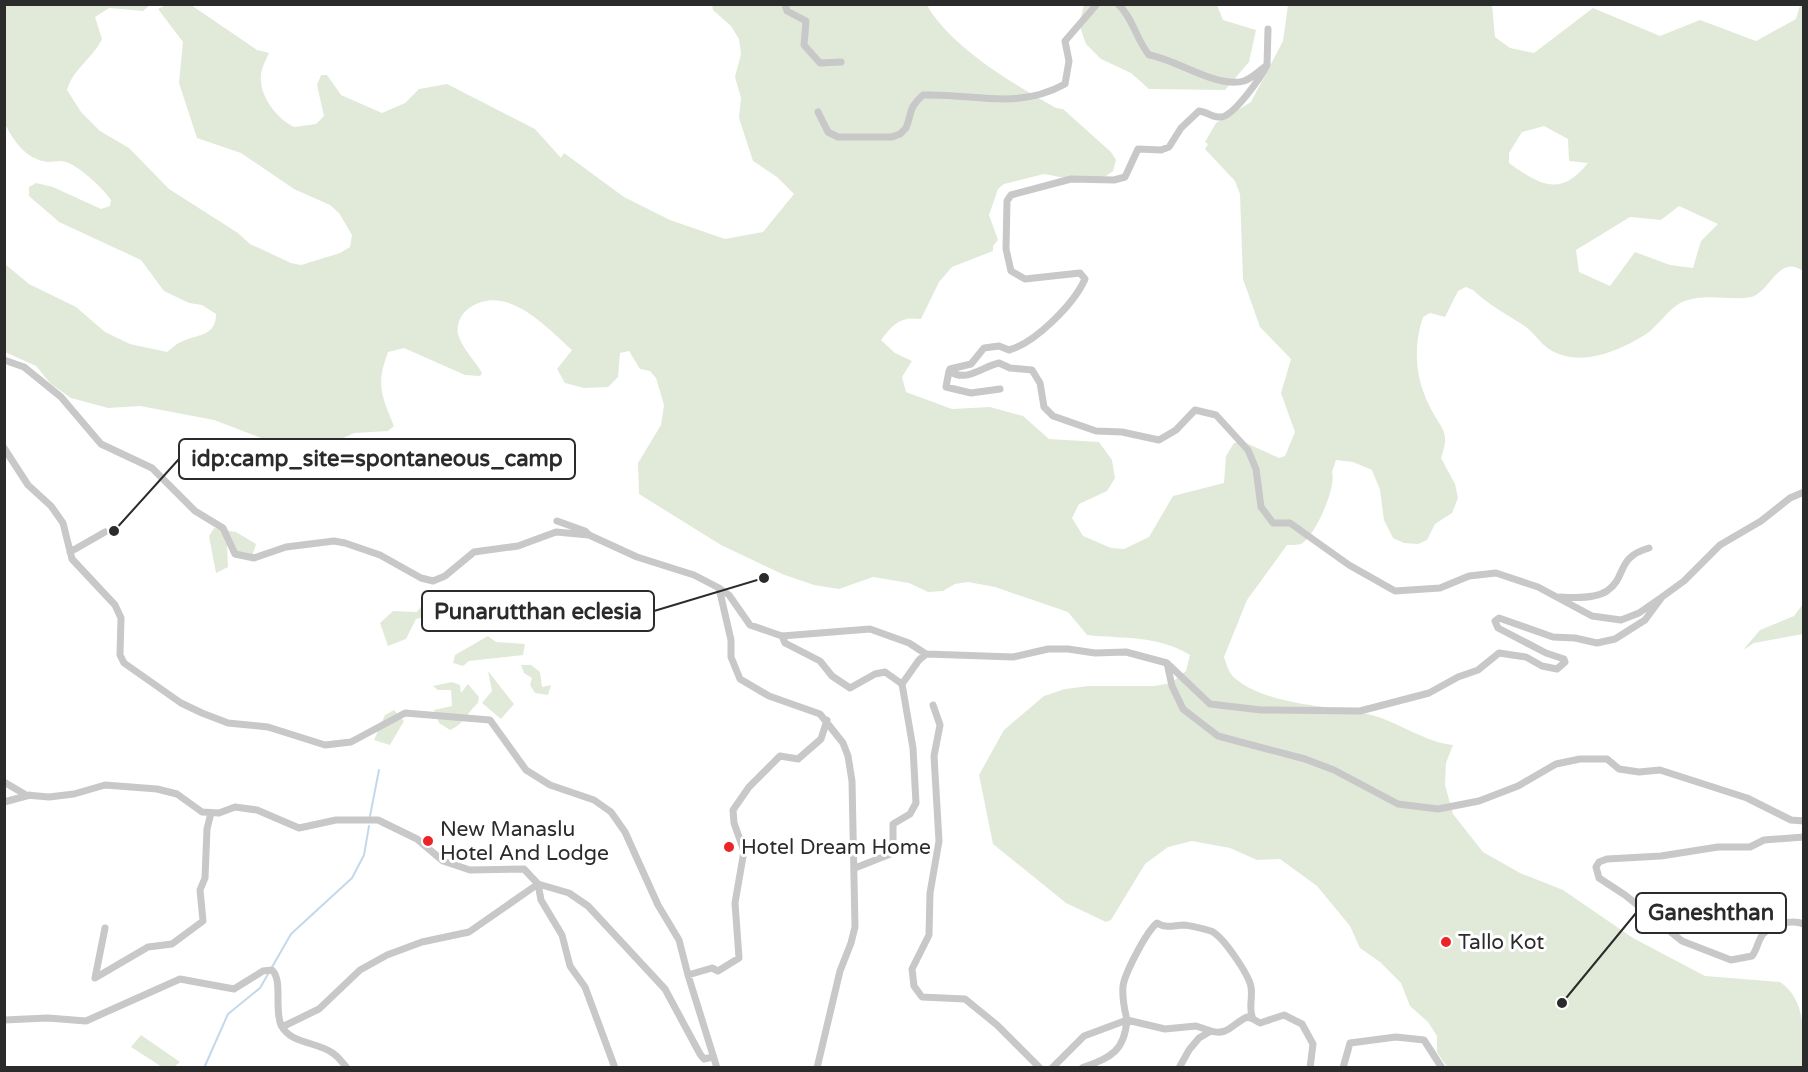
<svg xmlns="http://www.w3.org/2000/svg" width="1808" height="1072" font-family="'Varela Round',sans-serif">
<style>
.green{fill:#e1ead8;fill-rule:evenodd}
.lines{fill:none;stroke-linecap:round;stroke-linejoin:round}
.stream{stroke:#c2d9ec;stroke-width:2}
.street{stroke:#c8c8c8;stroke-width:7}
.poi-dot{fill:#ec2428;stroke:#fff;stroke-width:2}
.labels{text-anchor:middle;stroke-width:6;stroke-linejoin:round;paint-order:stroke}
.poi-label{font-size:21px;fill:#2b2b2b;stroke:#fff;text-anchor:start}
.leader{fill:none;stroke:#2b2b2b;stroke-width:2}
.callout-dot{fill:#2b2b2b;stroke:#fff;stroke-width:2}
.callout{fill:#fff;stroke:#2b2b2b;stroke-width:2}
.callout-label{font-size:22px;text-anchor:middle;font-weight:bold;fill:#2b2b2b}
</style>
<rect width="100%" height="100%" fill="#fff"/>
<path class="green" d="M5,5H150L143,11L109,8L95,17L102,39C93,58 73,69 67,90L81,112L100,131L129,148L169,189L238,233L250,244L291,263L301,265L340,253L350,247L352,235L339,213L330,205L294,189L241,153L197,138L179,83L183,42L158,9L166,5H191L257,50L269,53C266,60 261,68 261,76C259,96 277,119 294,127L316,124L324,116L317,85L321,75H327L341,95L382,113L405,103L419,89L447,84L535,129L561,158L564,153L624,197L670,220L725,239L763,232L794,194L777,177L753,161L739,118L741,98L735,77L741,54L739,39L731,26L713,10L712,5H927C950,47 1015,85 1056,108L1063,109L1111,152L1116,160L1113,171L1102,179H1071L1044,174L1004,184L998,189L989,215L998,240L993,246V251L952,267L939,282L921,319C900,316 893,324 881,340L895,353L912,361L902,377L906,392L952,409L990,407L1023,416L1049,439L1099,442L1112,460L1115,478L1107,491L1079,504L1072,518L1083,536L1111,548L1124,549L1149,537L1173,496L1224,483L1226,456L1234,443L1244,442L1279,458L1285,456L1295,432L1281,393L1291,359L1260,327L1243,279L1240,194L1235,181L1205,149L1208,144L1205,142L1216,123L1251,102L1283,41L1288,5H1492L1495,37L1510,48L1534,53L1593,8L1660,36L1700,20L1756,41L1796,19L1800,5H1803V271C1779,254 1771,290 1752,297C1730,301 1706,293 1685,301C1668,307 1659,327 1643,336C1617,352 1578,368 1549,349C1540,343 1534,333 1526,327C1508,315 1489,305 1473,290L1466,287L1458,291L1445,317L1430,313L1423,317C1413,347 1415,378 1430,407C1441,430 1451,430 1441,458L1455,484L1458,498L1452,513L1435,524L1427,540L1418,544L1404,543L1393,538L1384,520L1380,490L1372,470L1353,462L1336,460L1332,472C1337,486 1315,537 1301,544C1297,545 1290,545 1287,545L1247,600L1224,657C1227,666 1229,674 1237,680C1272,707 1334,705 1375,716C1402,724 1425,742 1453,745L1446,763L1445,785L1453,814L1483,852L1520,873L1563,890L1633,938L1705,976L1780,982C1808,1001 1803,1038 1803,1067H1447L1437,1052V1036L1428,1022L1410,1006L1401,983L1380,962L1360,948L1350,926L1317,886L1280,859L1257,860L1230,848L1192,841L1168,847L1145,864L1111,920L1106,922L1066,903L993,844L979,775L1004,730L1044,696L1065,689L1089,686H1154L1171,683L1186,671L1190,655C1157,635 1124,639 1087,635L1068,612L995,587L968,582L955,584L943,591L928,592L909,583L873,577L839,589L814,585L782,574L721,545L639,494L638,463L661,425L664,405L656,378L650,371L640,369L629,351L620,353L618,377L608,387L584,388L565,383L557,369L572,350C546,327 506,281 468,309C461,314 456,325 458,334C462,349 475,360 482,373L480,376L465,375L404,348L388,352C376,384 381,395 394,426L388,431L354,433L314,452L300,453L214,420L140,406L108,408L71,398L51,384L36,366L5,352V264L29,284L76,307L105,332L130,344L167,352C172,348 177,343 183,341C199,334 216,336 216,314L202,305L189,303L164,291L141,260L59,222L29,196V187L36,183L53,187L101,209L110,206L111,200C103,188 80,167 66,162C60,160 54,162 48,162C25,159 14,141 5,124ZM1544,126L1568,139L1569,161L1588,163C1561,197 1541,186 1509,163V153L1522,132ZM1679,206L1718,224L1701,241L1693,268L1670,265L1635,252L1610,286L1579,272L1576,250L1630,217L1661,220Z
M1084,5H1217L1223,20L1256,30L1249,62L1225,90L1149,89L1131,73L1101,59L1086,44L1079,24Z
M214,528L236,532L256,544L253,554H241L227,545L228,567L216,573L209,536Z
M426,600L435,603L427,616L416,619L406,639L388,646L380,623L393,611L417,612Z
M1803,604V634L1754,643L1743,650L1760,630L1794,616Z
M488,636L496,642L525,644L523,655L469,661L463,666L453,663L455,655Z
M521,665H531L540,672L542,687L551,685L548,695L535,693L530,685L532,678L524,673Z
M488,671L514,704L501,719L482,703L492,691Z
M452,682L460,685L461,693L468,684L479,697L478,703C467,713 464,724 450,730L439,723L434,710L452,706L451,690H438L433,686Z
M394,710L404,721L390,745L374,740L385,715Z
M141,1035L180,1062L174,1067H162L131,1047Z"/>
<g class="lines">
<path class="stream" d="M370,816L379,770
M204,1068L228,1014L260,988L291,934L352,878L364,855L369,826"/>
<path class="street" d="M785,4L787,11L806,21L804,45L820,63L841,62
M1118,4C1133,18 1136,39 1149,55C1176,59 1217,89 1244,81C1253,78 1260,70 1267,65L1268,29
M1267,65C1261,77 1234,116 1221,117C1214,118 1207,112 1199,111L1181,128L1169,147L1161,150L1138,149L1125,177L1114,180L1071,179L1011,195L1007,201L1006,249L1011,271L1025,279L1080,273L1085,279C1074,304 1035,343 1009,350L999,346L984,348L971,364L950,369L949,371C967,383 981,367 999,363L1010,368L1032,370L1040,383L1044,407L1053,416L1096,431L1122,432L1159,440L1176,430L1195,410L1216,415L1248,450L1256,469L1261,507L1273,523H1290L1349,565L1395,591L1440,588L1469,576L1496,573L1538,587L1592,616L1621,620L1639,613L1662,597
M818,112L828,132L838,137H892L900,134L906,128C913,111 907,110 923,95C974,93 1016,111 1065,84L1069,61L1065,41L1097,4
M4,360L24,367L61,397L101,444L152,468L195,511L223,528L235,554L254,558L286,547L334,541L345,543L380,555L421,578L433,581L445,576L474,552L518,546L556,532L589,535L637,557L694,575L719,588L729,595L750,625L782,636L870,629L909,643L926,654L1013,657L1048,649H1068L1095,653L1126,652L1167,663L1172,686L1183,709L1218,736L1305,759L1334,770L1398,804L1438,809L1479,801L1518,786L1556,764L1580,759H1607L1619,769L1639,772L1660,770L1747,798L1791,820L1804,821
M949,371L946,387L971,393L1000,389
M4,448L28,485L51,506L63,523L72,559L115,605L121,618L120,655L124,663L181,703L202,713L228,723L268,727L325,745L351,742L405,713L490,720L526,770L550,785L594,800L611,812L625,832L658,905L679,940L688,975L717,1068
M557,521L585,531L589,535
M70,552L105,532
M719,588L731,640V657L740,679L769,696L820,714L843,743L848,756L852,781L855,927L851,943L840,971L817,1068
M1560,597C1574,598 1595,599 1607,591C1628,576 1615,558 1649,548
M782,636L785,643L820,661L832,676L850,688L875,674L885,672L902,684
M1168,664L1210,704L1261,710L1360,711L1429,693L1458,677L1478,670L1499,653L1526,657L1542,666L1557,669L1565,662L1564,659L1546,653L1498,628L1495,621L1499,618L1553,637L1575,638L1597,643L1615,639L1645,620L1662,597L1684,581L1720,545L1761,521L1790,498L1804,492
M933,705L940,725L934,756L939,841L930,893L929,935L912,969L914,986L922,997L965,999L997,1025L1040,1068
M4,782L26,795L49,797L74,794L105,785L157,789L177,794L202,812L219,813L235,807L257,810L299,828L336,820H378L417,839L443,861L470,870L524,869L538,884L569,893L588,906L665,989L700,1054L704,1059L713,1057
M4,802L30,795
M1804,837L1764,840L1750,847H1718L1661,856L1607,859L1599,862L1596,867L1599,878L1625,895L1682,941L1731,960L1752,956C1757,950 1758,940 1763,934C1773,924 1791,919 1804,924
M855,868L893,853V824L910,814L916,803L913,748L902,684L919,660L926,654
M538,884L541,900L562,935L570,966L585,987L615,1068
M105,928L95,978L148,947L172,944L203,921L200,890L205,878L207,829L211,813
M688,975L712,968L718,971L739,958L735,903L744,851L734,823L733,810L749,787L780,756L798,759L821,739L827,720
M4,1020L48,1018L86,1021L180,979L234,989L263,971L272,970C283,980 274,1009 281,1025C291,1045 318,1041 334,1054C338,1057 343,1063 347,1068
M282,1027L319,1009L360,970L387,955L422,942L469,932L538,884
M1052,1068L1084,1036L1127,1020C1124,1008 1122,998 1123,986C1125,973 1146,932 1157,923C1167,929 1174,925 1184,925C1192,926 1204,929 1211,931C1223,936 1249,975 1251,987C1253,999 1248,1008 1253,1019L1260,1023L1284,1015L1302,1024L1313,1044L1310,1068
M1082,1068C1110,1057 1124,1053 1127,1020L1165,1029L1196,1026L1211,1031
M1179,1068L1189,1050L1199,1038L1211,1031C1228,1036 1232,1024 1247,1017L1253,1019
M1343,1068L1350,1043L1396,1037L1424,1040L1442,1068"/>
</g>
<g class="poi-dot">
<circle cx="428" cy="841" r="6"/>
<circle cx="729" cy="847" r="6"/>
<circle cx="1446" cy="942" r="6"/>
</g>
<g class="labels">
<g class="poi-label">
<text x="440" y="836">New Manaslu<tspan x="440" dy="24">Hotel And Lodge</tspan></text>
<text x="741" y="854">Hotel Dream Home</text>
<text x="1458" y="949">Tallo Kot</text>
</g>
</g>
<path class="leader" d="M114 531L179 459M764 578L654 611M1562 1003L1636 913"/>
<g class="callout-dot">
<circle cx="114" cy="531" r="6"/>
<circle cx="764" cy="578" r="6"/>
<circle cx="1562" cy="1003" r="6"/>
</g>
<g class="callout">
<rect x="179" y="439" width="396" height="40" rx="6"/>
<rect x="422" y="591" width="232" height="40" rx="6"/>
<rect x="1636" y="893" width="150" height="40" rx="6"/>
</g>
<g class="callout-label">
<text x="377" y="466">idp:camp_site=spontaneous_camp</text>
<text x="538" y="619">Punarutthan eclesia</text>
<text x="1711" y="920">Ganeshthan</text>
</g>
<rect width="1808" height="1072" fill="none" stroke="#2b2b2b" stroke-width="12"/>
</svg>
